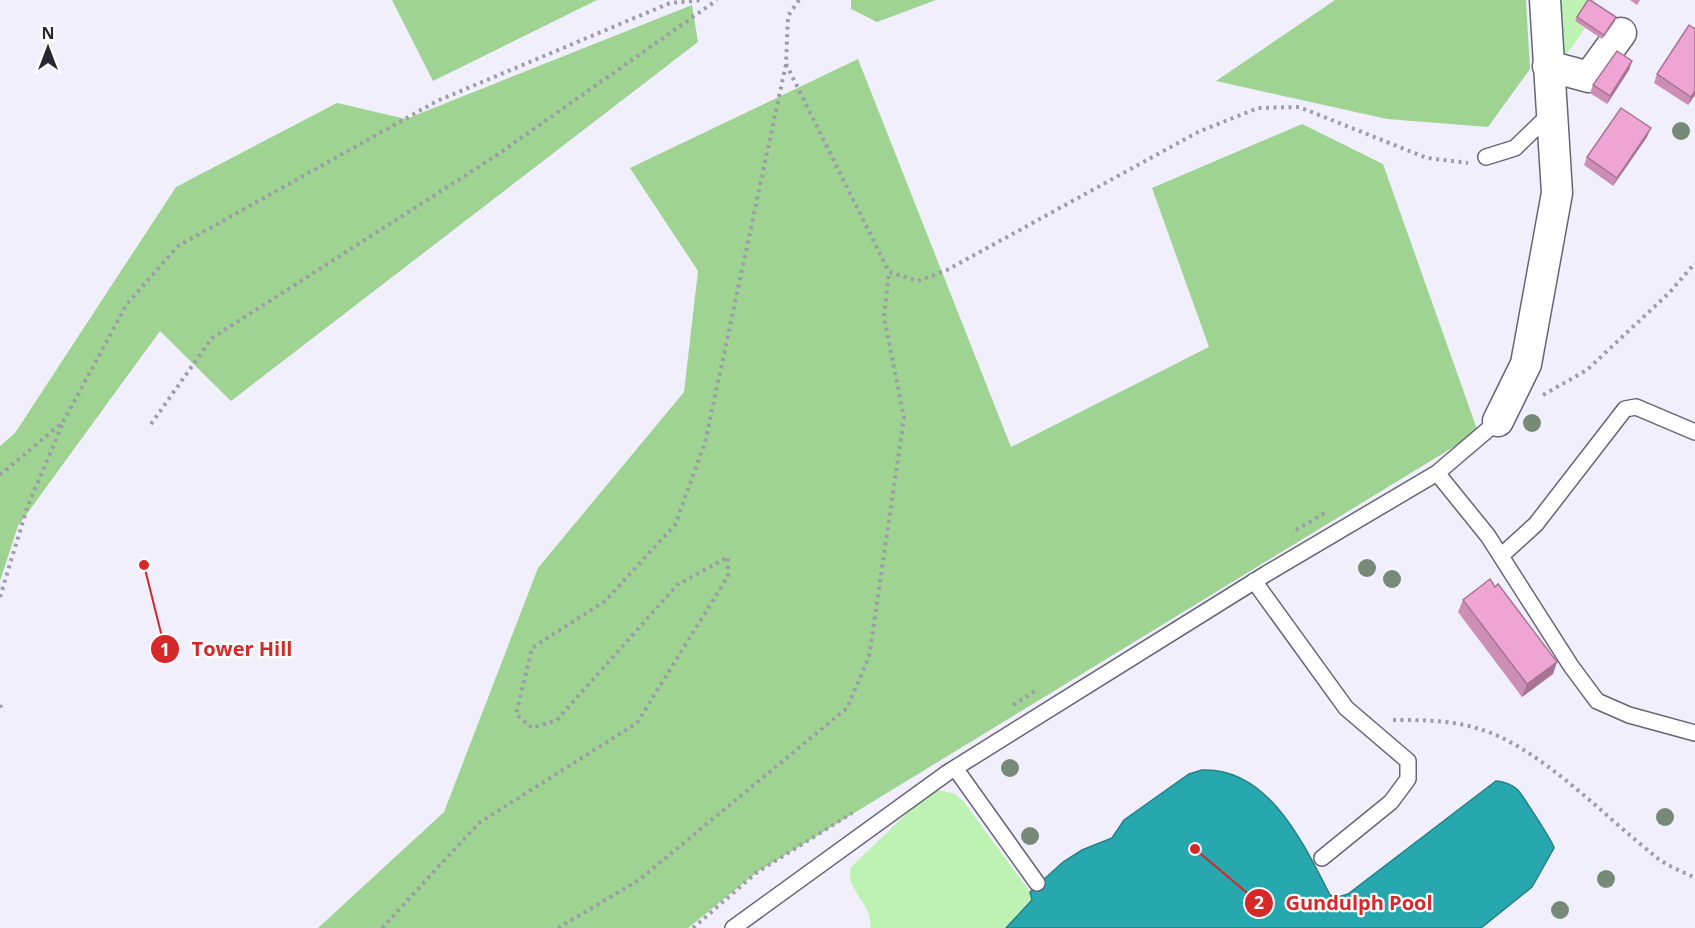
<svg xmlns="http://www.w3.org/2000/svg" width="1695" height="928" font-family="'Open Sans',sans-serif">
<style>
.green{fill:#bdf2b2}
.forest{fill:#9ed392}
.water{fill:#27a7ae;stroke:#288188;stroke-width:1.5}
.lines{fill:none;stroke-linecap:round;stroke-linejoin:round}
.lane-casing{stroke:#686478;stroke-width:18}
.street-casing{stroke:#686478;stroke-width:33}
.path{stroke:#9e9ca8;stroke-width:4;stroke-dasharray:3 4.5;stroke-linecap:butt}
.lane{stroke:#fff;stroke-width:15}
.street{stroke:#fff;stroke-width:30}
.tree{fill:#778977}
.wall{fill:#cd8eb6}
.shaded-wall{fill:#a77494}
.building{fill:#eea5d4;stroke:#a77494;stroke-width:1.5}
.leader{fill:none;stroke:#d62828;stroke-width:2}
.callout-dot{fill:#d62828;stroke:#fff;stroke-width:2}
.mark-label{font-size:18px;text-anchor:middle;font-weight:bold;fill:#fff}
.callout-label{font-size:20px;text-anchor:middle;font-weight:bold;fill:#d62828;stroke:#fff;stroke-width:4.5;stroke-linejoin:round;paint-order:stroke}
</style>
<rect width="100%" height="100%" fill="#f2effd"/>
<path class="green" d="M1545,0H1595L1576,22L1585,28L1567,54L1547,49Z
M939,790L955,794L964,802L1033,896L1032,900L1006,928H870C874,904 844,890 851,867L926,795Z"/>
<path class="forest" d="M392,0H597L433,81Z
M851,0H936L877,22L851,9Z
M1335,0H1526L1530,69L1488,127L1387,119L1216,81Z
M692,5L698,42L231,401L160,331L18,526L0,581V446L15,433L176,187L337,103L406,119Z
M858,59L1011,447L1209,347L1152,188L1302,124L1383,164L1478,432L756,873L688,928H318L444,812L538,568L684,392L698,271L630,168Z"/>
<path class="water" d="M1202,770C1269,767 1304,845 1330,895L1338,897L1348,894L1496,781C1503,781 1513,785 1518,790C1523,796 1554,844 1554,848L1532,887L1481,928H1006L1032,900L1030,892L1063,862L1082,850L1112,838L1124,820L1189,774Z"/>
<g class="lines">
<g class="lane-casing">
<path id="lane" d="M1486,157L1515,148L1550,114
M1437,473L1488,536L1571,666L1597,701L1629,715L1695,733
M1501,556L1536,524L1625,409L1636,407L1695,432
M1254,581L1346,708L1408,761V779L1391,802L1322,858
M955,768L1037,883
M733,928L947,773L1266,574L1437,473L1498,421"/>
</g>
<g class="street-casing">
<path id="street" d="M1548,66L1589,77L1621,33
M1498,421L1526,364L1557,193L1545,0"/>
</g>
<path class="path" d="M799,0L788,16L786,64L889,272L918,281L947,270L1198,132L1258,108L1299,107L1427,158L1468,163
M1543,395L1587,370L1670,292L1695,263
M151,424L212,338L494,157L717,0
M0,475L63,422L127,304L178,246L437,101L670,3L702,0
M1296,530L1328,511
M0,597L27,508L63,423
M0,705L3,712
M1013,705L1037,690
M1393,720C1420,720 1450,720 1476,728C1537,744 1605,817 1655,856C1666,866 1682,871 1695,878
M382,928L479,823L637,723L728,576V557L677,585L557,720L532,728L516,714L532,648L605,601L675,525L705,443L786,64
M558,928L639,880L847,708L869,657L904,418L884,317L889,272
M693,928L756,873L852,813"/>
<use href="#lane" class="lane"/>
<use href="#street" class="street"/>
</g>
<g class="tree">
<circle cx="1681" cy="131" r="9"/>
<circle cx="1532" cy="423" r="9"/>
<circle cx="1367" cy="568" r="9"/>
<circle cx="1392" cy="579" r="9"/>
<circle cx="1010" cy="768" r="9"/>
<circle cx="1665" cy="817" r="9"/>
<circle cx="1030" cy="836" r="9"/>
<circle cx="1606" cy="879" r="9"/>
<circle cx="1560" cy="910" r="9"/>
</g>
<path class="wall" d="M1630,0H1640L1637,5Z
M1577,17L1615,21L1602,39L1575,21Z
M1695,29V95L1688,105L1654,83L1657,74Z
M1632,61L1629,70L1607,104L1590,93L1593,85Z
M1647,137L1613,186L1584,165L1587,157Z
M1463,600L1553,674L1522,697L1458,612Z"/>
<path class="shaded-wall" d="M1616,17L1615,21L1602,39L1604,35Z
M1632,61L1629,70L1607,104L1610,96Z
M1695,91V95L1688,105L1691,97Z
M1651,128L1647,137L1613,186L1617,178Z
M1557,662L1553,674L1522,697L1527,684Z"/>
<path class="building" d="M1588,0H1590L1616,17L1604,35L1577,17Z
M1689,25L1695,29V91L1691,97L1657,74Z
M1617,51L1632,61L1610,96L1593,85Z
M1621,108L1651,128L1617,178L1587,157Z
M1490,579L1495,587L1498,584L1557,662L1527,684L1463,600Z"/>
<path class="leader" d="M144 565L165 649M1195 849L1259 903"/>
<g class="callout-dot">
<circle cx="144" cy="565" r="6"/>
<circle cx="1195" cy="849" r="6"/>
<circle cx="165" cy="649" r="15"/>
<circle cx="1259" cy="903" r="15"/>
</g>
<g class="mark-label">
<text x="165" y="656">1</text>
<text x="1259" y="909">2</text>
</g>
<g class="callout-label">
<text x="242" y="656">Tower Hill</text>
<text x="1359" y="910">Gundulph Pool</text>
</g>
<g transform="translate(48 48)" stroke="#ffffff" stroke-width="4.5" paint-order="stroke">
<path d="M0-4.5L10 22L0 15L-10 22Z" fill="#292730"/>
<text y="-9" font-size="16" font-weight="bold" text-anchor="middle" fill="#292730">N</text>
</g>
</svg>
